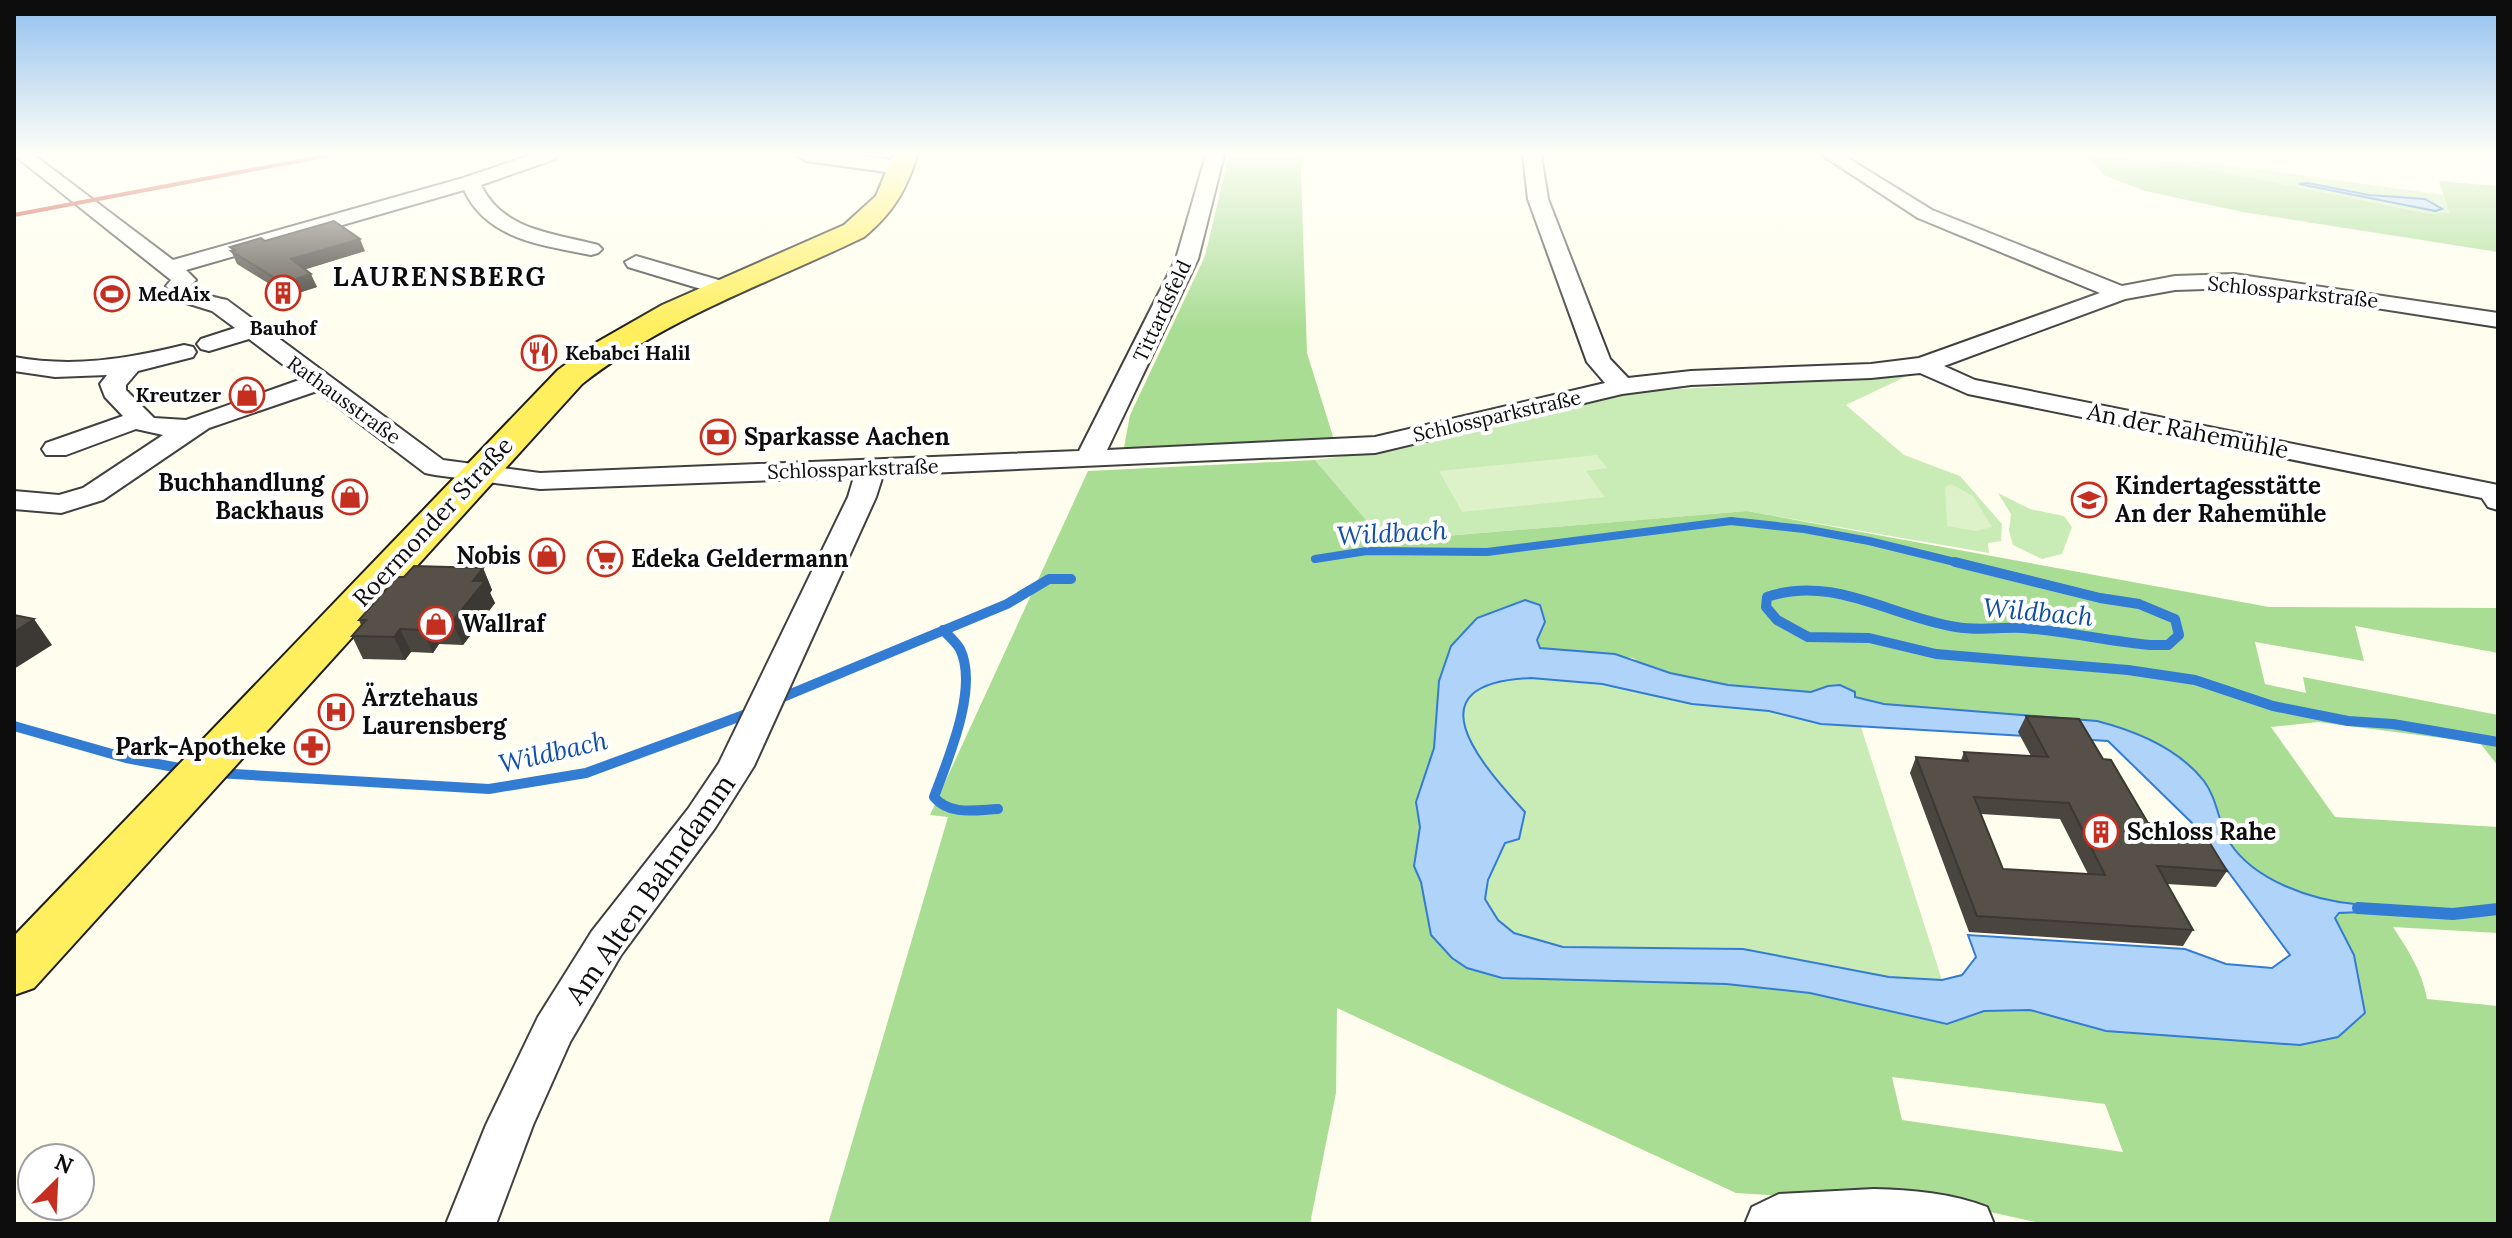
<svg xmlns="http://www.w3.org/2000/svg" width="2512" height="1238" font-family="Lora,serif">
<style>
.green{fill:#c9ebb5}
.forest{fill:#aadd94;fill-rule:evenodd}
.pitch{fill:#ddf2c8}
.water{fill:#b0d3f9;stroke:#337cd3;stroke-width:2;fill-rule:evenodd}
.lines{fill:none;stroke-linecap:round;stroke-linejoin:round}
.stream-far2{stroke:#337cd3;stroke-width:8}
.stream-far1{stroke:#337cd3;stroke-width:10}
.stream{stroke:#337cd3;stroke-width:12}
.minor-casing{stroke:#404040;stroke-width:4}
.major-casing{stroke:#1e1e1e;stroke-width:4}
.minor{fill:#fff;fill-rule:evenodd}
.major{fill:#ffef5e;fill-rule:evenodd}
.rail{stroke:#c42f1f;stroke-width:4}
.wall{fill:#4a453f;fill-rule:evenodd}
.shaded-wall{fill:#3c3833}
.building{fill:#565049;stroke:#3c3833;stroke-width:2;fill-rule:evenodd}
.labels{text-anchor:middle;stroke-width:8;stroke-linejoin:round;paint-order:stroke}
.far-street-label{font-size:20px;fill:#0d0d0d;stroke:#fff}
.far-poi-label{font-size:20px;font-weight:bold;fill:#0d0d0d;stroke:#fff;text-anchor:start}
.street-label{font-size:24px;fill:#0d0d0d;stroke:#fff}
.poi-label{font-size:24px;font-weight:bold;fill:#0d0d0d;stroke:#fff;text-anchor:start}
.far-district-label{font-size:26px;font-weight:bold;letter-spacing:2px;fill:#0d0d0d;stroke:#fff}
.water-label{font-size:26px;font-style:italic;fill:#114ea5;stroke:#fff}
.near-street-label{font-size:28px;fill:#0d0d0d;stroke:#fff}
</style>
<rect width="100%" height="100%" fill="#fffeee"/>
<path class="green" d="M2194,160L2443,195L2449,214H2430L2169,161Z
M1909,375L1846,405L1904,455L1960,476L2002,524L2001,541L1988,543L1989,553L1747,511L1384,541L1315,460L1380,451L1631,392Z
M1998,493L2030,509L2064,516L2072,527L2062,554L2042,559L2013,545L2009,531L2011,514Z
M1531,678C1610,685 1691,696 1770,711C1801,717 1829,724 1861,727L1942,980L1889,977L1743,949L1563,947L1514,933L1498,920L1485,899C1490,866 1507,840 1525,812C1479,762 1410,683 1531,678Z"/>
<path class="forest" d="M1229,155H1304L1301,172L1307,353L1335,443L1123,453L1130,415L1205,256Z
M2086,155L2169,161L2430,214L2449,213L2439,181L2498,186V252L2243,212L2145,191L2104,175Z
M1315,460L1384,541L1747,511L2269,607L2498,608V653L2355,626L2364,661L2255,642L2265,684L2306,693L2303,677L2498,715V766L2480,743L2318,722L2271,727L2335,817L2498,827V933L2393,927C2408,950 2422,971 2427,999L2498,1006V1224H2044L1882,1188L1800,1197L1736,1193L1337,1008L1336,1093L1310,1224H828L948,817L930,815L1088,471ZM1525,600L1540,606C1547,628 1535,632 1539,648L1633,658L1643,665L1670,673L1728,685L1811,692L1828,686L1855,697L1884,704L2097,721C2136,731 2178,748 2204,781C2218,800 2218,823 2230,843C2255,882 2312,900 2355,904L2360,911L2339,913L2335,918L2354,956L2337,1037L2300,1045L2127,1033L2106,1031L2030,1010L1984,1011L1947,1024L1810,993L1726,984L1502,978L1421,882L1414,866L1420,827L1416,802L1434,748L1439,681ZM1892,1077L2105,1104L2123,1152L1902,1120Z"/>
<path class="pitch" d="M1597,455L1607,468L1586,471L1605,497L1462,512L1439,471Z
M1951,484L1973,496L1992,527L1975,531L1947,526L1945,487Z"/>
<path class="water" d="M2307,183L2369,195L2425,199L2442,209L2435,211L2299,184Z
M1525,600L1540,605L1545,622L1537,640L1540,648L1615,654L1670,673L1728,685L1811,692L1828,686L1840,685L1855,692V697L1884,704L2097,721C2136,731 2178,748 2204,781C2218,800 2218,823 2230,843C2255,881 2312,900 2355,904L2361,912L2339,913L2335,918L2354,955L2365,1013L2338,1037L2300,1045L2106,1031L2030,1010L1984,1011L1947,1024L1810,993L1726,984L1502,978L1467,968L1452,958L1431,935L1421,882L1414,866L1420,827L1416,802L1434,748L1439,681L1451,646L1477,618ZM1531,678L1602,684L1692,704L1769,711L1821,724L2108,741L2192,823L2290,955L2272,968L2226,964L2185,949L1968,935L1976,957L1962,975L1942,980L1889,977L1743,949L1563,947L1514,933L1498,920L1485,899L1488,880L1505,843L1519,839L1525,812C1479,762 1410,683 1531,678Z"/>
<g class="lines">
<path class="stream-far2" d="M1315,559L1367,551L1487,552L1731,521L1804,529L1869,541L1963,564"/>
<path class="stream-far1" d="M1955,562L2100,598L2139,604L2175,619L2179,635L2168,645H2150C2107,641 2065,631 2023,628C2000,627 1978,631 1956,627C1892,617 1832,574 1767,597L1766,607L1777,620L1808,637L1869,638L1936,654L2128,670L2195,680L2273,706L2348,721L2393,724L2498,742
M943,630C949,636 956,642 960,649C979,688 948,759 934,797C950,816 976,810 998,809
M776,700L1007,604L1049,579H1071
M14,726L126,758L185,769
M216,773L489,789L586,773L752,712"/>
<path class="stream" d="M2358,908L2453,914L2498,909"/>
<g class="minor-casing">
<path id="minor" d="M14,155H34L173,260L463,178L531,155H557L555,159L481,185C503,231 554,233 598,245L602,249L598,253L591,255C543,245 487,240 464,190L186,270L196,280L190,286C202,295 213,297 227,300L443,460L540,473L1079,451L1176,259L1206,155H1224L1198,259L1107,450L1375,437L1605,383L1587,362L1528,199L1523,155H1541L1548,199L1610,359L1628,378L1691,371L1871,364L1919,358L2100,293L1918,218L1822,155H1843L1932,210L2122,286L2175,276L2234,274L2498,313V327L2279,293L2234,288L2175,290L2125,299L1944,366L1975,380L2498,485V510L2488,507L2482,498L1968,394L1920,373L1871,378L1691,385L1622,394L1375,453L883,475L876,497L754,766L715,828L621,955L570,1042L533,1125L496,1224H446L486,1125L538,1017L592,931L688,809L719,763L848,497L854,477L540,489L435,475L425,473L317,391L209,428L103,500L61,513L14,509V491L59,495L83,488L163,435L136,429L66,455H46L42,449L46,443L123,416L105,397L100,384L107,375L55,377L14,371V357C73,368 127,359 184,345L193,347L196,352L193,357L138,371L126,385V390L154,418L186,420L302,379L249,339L209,351L201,349L197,344L201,339L235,328L212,311L183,302L166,286L171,280Z
M797,155C818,154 897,154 910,168L901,174L806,161Z
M636,256L729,283L732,288L721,295L628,267L625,262Z
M1874,1189C1913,1190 1951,1193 1987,1207L1994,1224H1745L1752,1207L1779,1194Z"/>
</g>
<g class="major-casing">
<path id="major" d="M893,155H917C907,190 892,214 864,237C767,284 667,317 582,384L34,988L14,995V936L558,370L592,345L662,305L844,225L876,196Z"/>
</g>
<use href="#minor" class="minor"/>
<use href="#major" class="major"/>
<path class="rail" d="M14,215L330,155"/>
</g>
<path class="wall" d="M265,241L365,251L305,269L317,287L289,296L237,264L231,251H232L230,247Z
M483,568L492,590L490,593L495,603L463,645L439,644L433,653L411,652L405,660L363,659L352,636L361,625L359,620L404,577Z
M2026,716L2103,759L2148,823L2227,871L2216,887L2167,884L2193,930L2183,946L1969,932L1910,773L1916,757L1961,760L1964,752L2031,756L2018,732ZM1981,814L2060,819L2088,874L2003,869Z"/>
<path class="shaded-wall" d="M360,239L365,251L297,272L291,259Z
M311,274L317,287L289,296L283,283Z
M483,568L492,590L490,593L495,603L463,645L452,622L473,581Z
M34,619L52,645L14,669V632Z
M429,622L439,644L433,653L422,630Z
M400,629L411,652L405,660L394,637Z"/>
<path class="building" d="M334,221L360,239L291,259L311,274L283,283L231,251L235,250L230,247L261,238L265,241Z
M414,566L483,568L473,581H485L452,622H429L422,630L400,629L394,637L352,636L366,620H359L397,577H404Z
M14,615L34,619L14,632Z
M2026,716L2079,719L2103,759L2111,760L2148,823L2200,827L2227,871L2157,866L2193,930L1977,916L1916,757L1968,761L1964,752L2048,757ZM1974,797L2069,803L2105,875L2003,869Z"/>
<linearGradient id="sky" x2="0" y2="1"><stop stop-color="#91c0ef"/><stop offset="0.47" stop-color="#fffff7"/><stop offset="1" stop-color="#fffff7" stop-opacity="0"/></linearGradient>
<rect width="2512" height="328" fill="url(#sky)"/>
<defs>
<g id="building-ring" transform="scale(1.8)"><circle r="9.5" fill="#fff" stroke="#c42f1f" stroke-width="1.5"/><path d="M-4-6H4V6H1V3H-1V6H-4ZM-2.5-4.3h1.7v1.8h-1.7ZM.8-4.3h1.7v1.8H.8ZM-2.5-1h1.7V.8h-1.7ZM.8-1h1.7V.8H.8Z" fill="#c42f1f"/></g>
<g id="stadium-ring" transform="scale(1.8)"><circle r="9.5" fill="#fff" stroke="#c42f1f" stroke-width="1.5"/><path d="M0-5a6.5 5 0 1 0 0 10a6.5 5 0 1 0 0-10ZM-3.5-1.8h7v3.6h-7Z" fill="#c42f1f"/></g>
<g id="restaurant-ring" transform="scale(1.8)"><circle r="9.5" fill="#fff" stroke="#c42f1f" stroke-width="1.5"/><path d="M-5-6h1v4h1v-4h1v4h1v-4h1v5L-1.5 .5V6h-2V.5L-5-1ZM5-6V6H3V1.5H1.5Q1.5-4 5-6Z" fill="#c42f1f"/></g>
<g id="shop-ring" transform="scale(1.8)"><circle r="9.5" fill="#fff" stroke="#c42f1f" stroke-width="1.5"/><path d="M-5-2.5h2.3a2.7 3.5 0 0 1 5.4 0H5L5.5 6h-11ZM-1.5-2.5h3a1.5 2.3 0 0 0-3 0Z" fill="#c42f1f"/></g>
<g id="bank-ring" transform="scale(1.8)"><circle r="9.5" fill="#fff" stroke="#c42f1f" stroke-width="1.5"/><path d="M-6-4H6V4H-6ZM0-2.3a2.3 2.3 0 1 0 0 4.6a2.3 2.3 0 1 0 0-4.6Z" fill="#c42f1f"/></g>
<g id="school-ring" transform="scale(1.8)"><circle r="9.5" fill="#fff" stroke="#c42f1f" stroke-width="1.5"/><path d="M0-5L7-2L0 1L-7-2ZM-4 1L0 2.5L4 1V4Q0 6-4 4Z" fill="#c42f1f"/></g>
<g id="supermarket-ring" transform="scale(1.8)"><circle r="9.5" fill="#fff" stroke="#c42f1f" stroke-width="1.5"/><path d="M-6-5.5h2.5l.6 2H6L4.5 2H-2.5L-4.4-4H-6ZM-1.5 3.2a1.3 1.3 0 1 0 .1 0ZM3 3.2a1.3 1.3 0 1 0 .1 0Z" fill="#c42f1f"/></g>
<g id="hospital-ring" transform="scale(1.8)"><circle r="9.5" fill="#fff" stroke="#c42f1f" stroke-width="1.5"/><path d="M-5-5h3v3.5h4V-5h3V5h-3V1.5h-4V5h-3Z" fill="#c42f1f"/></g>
<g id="pharmacy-ring" transform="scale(1.8)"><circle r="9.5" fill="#fff" stroke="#c42f1f" stroke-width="1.5"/><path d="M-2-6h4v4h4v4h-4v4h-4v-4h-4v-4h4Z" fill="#c42f1f"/></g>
</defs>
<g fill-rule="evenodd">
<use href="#building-ring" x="283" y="293"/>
<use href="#stadium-ring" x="112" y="294"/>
<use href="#restaurant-ring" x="539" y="353"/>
<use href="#shop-ring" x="247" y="395"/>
<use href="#bank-ring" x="718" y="437"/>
<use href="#shop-ring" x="350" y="497"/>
<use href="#school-ring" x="2089" y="500"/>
<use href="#shop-ring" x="547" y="556"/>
<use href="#supermarket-ring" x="605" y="559"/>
<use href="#shop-ring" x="436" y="624"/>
<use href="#hospital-ring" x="336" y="712"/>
<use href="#pharmacy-ring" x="312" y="747"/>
<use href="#building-ring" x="2101" y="832"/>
</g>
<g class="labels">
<g class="far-street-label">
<text transform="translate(2293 292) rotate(6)" y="7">Schlossparkstraße</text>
<text transform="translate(1162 311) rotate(-65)" y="7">Tittardsfeld</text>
<text transform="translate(344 400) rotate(36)" y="7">Rathausstraße</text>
<text transform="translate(1497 416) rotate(-13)" y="7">Schlossparkstraße</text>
<text transform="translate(853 469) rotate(-2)" y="7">Schlossparkstraße</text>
</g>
<g class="far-poi-label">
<text x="138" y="301">MedAix</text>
<text x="283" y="335" text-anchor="middle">Bauhof</text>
<text x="565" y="360">Kebabci Halil</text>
<text x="221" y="402" text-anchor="end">Kreutzer</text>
</g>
<g class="street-label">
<text transform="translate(2188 431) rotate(11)" y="8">An der Rahemühle</text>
<text transform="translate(433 522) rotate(-47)" y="8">Roermonder Straße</text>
</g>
<g class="poi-label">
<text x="744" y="445">Sparkasse Aachen</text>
<text x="324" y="491" text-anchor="end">Buchhandlung<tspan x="324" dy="28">Backhaus</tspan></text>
<text x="2115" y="494">Kindertagesstätte<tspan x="2115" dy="28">An der Rahemühle</tspan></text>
<text x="521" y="564" text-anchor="end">Nobis</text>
<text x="631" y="567">Edeka Geldermann</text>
<text x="462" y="632">Wallraf</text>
<text x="362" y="706">Ärztehaus<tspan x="362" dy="28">Laurensberg</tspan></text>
<text x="286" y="755" text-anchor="end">Park-Apotheke</text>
<text x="2127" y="840">Schloss Rahe</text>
</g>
<g class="far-district-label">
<text x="440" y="286">LAURENSBERG</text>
</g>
<g class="water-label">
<text transform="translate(1392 533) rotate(-3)" y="9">Wildbach</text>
<text transform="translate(2038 612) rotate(5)" y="9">Wildbach</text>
<text transform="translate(553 752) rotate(-13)" y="9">Wildbach</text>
</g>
<g class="near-street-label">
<text transform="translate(650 889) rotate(-55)" y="10">Am Alten Bahndamm</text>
</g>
</g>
<rect width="2512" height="1238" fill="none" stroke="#0d0d0d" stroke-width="32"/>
<g transform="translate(56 1182) rotate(24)"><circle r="38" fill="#ffffff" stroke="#9e9e9e" stroke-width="2"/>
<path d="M0-6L14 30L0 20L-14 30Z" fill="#c42f1f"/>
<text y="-12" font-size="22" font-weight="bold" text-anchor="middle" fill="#0d0d0d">N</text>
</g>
</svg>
